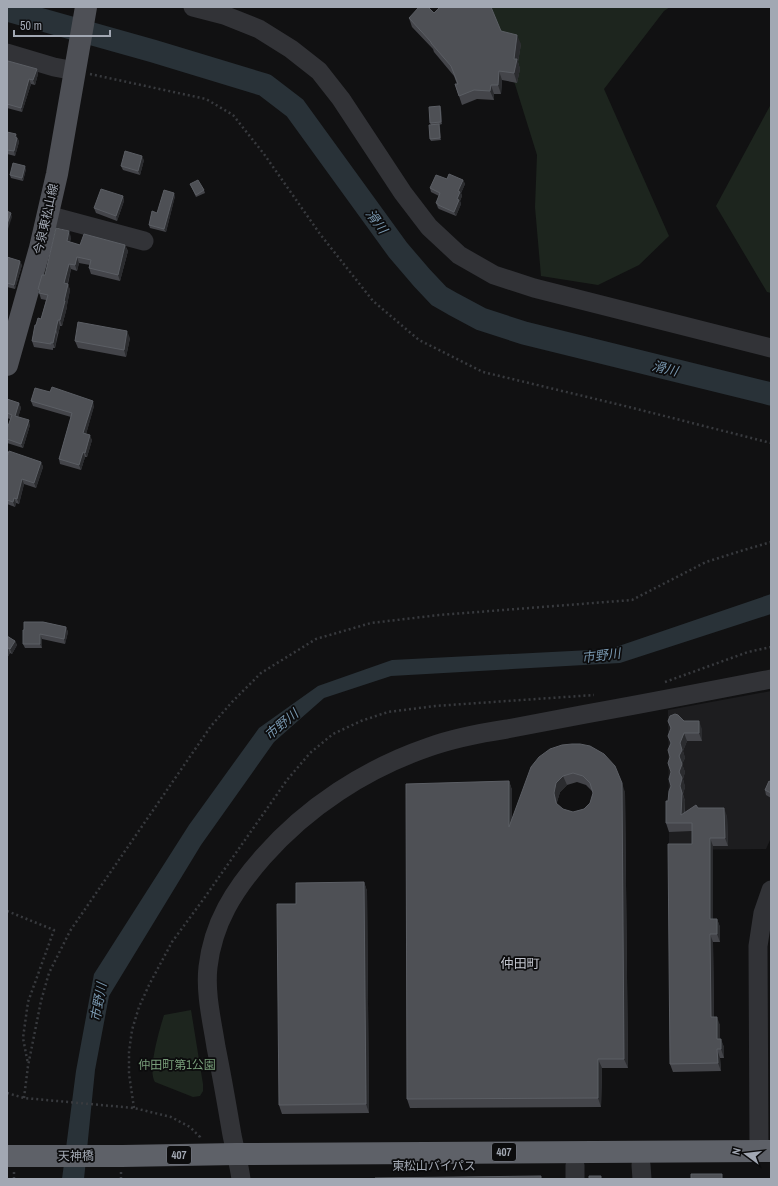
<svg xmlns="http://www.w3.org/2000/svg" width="778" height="1186" font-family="'Archivo Narrow','Noto Sans JP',sans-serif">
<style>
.built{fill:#1d1d1f}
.green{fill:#1d251e}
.water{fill:#293238}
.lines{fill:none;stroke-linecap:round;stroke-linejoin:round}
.river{stroke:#293238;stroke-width:23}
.path{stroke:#383a3e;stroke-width:2.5;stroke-dasharray:2 3;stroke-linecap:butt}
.minor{stroke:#323337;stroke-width:19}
.major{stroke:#4e5056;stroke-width:22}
.highway{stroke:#5e6168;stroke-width:22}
.wall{fill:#44454a;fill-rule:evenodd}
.shaded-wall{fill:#2b2c2f}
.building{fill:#4e5055;stroke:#5b5e64;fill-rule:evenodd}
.labels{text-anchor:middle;stroke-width:3.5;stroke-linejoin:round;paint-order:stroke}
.shield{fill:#0c0c0d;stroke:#757981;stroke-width:1}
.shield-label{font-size:11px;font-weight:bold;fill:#a2a8b3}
.street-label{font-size:12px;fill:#a2a8b3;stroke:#0c0c0d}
.park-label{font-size:12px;fill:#789e7a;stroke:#0c0c0d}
.water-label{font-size:13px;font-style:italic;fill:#7897af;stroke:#0c0c0d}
.neighbourhood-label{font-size:13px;fill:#c3c6cf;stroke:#0c0c0d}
</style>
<rect width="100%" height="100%" fill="#111112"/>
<path class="built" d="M771,691V838L766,849L669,850L668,710Z"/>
<path class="green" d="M491,7H670L664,11L604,89L669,236L639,265L598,285L541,276L535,207L537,155Z
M771,104V293L767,292L716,206Z
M771,944V1085L770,1018Z
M191,1010L203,1084V1091L200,1096L193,1097L155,1082C147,1071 160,1028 164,1015Z"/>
<path class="water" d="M771,594V614L620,663L391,676L324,698L274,742L201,845L109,996L95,1070L84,1179H62L76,1071L94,974L189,825L259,728L318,686L392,660L610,649Z"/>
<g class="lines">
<path class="river" d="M7,10L153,51L265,85L295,108L398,250L422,278L439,296L453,304L481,319L524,333L771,394"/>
<path class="path" d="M90,74L206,99L233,115L264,154L320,234L373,301L419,340L483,372L629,407L771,443
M665,682L748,652L771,647
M7,911L54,930L28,1002L23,1038L28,1064
M7,1093L24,1098L134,1108L171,1117L190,1127L200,1137V1139
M24,1098L28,1066L41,1001L49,973L70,931L211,726L232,702L261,673L316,639L371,623L439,615L632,600L706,562L744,550L771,542
M134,1108L129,1074V1052L132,1030L139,1007L149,985L172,942L205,897L287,780L310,753L333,734L361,721L388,712L435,706L594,695
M14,1179V1172
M121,1179V1172"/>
<path class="minor" d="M193,7L224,15L259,29L291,49L319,71L341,99L403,193L429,227L459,255L494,275L534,288L771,348
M7,53L54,67L75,71
M47,215L144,241
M759,1151L758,946L763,913L771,890
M575,1165V1179
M641,1165L642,1179
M241,1179C239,1164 235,1150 232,1135C227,1106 222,1076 216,1047C212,1021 205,993 208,967C213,923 234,890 263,857C307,807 365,769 429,747C454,738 481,733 507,729C534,724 560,719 586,714C648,703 709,691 771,679"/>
<path class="major" d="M7,365L40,248L57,174L86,7"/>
<path class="highway" d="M7,1156H122L236,1154L771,1151"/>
</g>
<path class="wall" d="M434,13L501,31L521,44L518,62L520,69L517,83L502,80L501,94H494V100L477,99L462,105L455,84H457L454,76L434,52L433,49L412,27L409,18Z
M7,62L37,69L38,74L35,85L31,84L22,112L7,108Z
M440,106L441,109L442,124L439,125L441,140L431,141L430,139L431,124L430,123Z
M7,132L18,139L19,142L15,156L7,154Z
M144,160L140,175L123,170L121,166Z
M26,169L23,181L11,178L10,175Z
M447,179L463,180L465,184L461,193L462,196L460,201L461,204L456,216L439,209L438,208L436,203L439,196L431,192L430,188Z
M190,184L204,190L205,193L196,197Z
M123,196L124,201L117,221L96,213L94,208Z
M175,196L166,232L150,228L149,225L157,213Z
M71,237L70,242L80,245H125L128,251L120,281L91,274L89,268L90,265L79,263L77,271L71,269L68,284L70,290L67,305V307L62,326H60L55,348H53V350L34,347L32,341L36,325L41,319L46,300L41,299L38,289L45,275Z
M7,257L22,265L15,289L7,287Z
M130,338L126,357L78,348L75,341Z
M7,399L19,403L21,408L18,417L30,425L23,448L7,443V439L10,419L7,418Z
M31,401L94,406L86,434L92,440L87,457H85L81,470L60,464L59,459L71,417L33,406Z
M7,457L41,462L43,467L36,488L24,484L19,504L16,503L15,507L7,504Z
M43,622L66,627L68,632L65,644L42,639V648H25L23,644Z
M7,636L15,641L17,645L12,654L10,653L7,658Z
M668,721H684L702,729V741H687L683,751L685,758L682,764L685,772L683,779L685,787L683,794L685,801V812L698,808L727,816L728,846H713V919H717L720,927V942H713L714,1017L720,1025V1039L724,1047V1058H720L721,1071L673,1072L670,1064L692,844V831L669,832L666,823L668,801L671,786V729Z
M572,744L625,792L628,1068H602L601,1107L410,1108L407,1099L509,781L512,790V818ZM577,782L586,785L592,791L593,793L590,803L584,809L573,812L563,809L557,804V802L560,792L567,785Z
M771,782V798L766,795L765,790Z
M364,882L367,891L369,1113L282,1114L279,1105L296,904Z"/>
<path class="shaded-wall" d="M517,35L521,44L518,62L520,69L517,83L514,73V59Z
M37,69L38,74L35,85L33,80Z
M499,71L502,80L501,94L498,85Z
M29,79L31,84L22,112L21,108Z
M491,85L494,94V100L490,91Z
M440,106L441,109L442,124L441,122Z
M439,124L440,126L441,140L440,138Z
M16,134L19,142L15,156L14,151Z
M142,156L144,160L140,175L138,171Z
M25,166L26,169L23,181L22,178Z
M463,180L465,184L461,193L462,196L460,201L461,204L456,216L454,212L457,199L458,191Z
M174,193L175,196L166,232L164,229Z
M123,196L124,201L117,221L116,216Z
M11,213L12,217L7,232V224Z
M69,231L71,237L69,247L67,241Z
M125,245L128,251L120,281L118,275Z
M77,257L79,263L77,271L75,265Z
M20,261L22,265L15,289L14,285Z
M69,264L71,269L66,289L64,283Z
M68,284L70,290L67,305V307L62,326L60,320Z
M58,320L60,326L58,335L56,329Z
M55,329L57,335L55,348L53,343Z
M127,331L130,338L126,357L124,350Z
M93,401L94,406L85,438L83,433Z
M19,403L21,408L17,421L15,416Z
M29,420L30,425L23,448L21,444Z
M90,435L92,440L87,457L85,453Z
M83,452L85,457L81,470L79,465Z
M41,462L43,467L36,488L34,483Z
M22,479L24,484L19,504L17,499Z
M14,498L16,503L15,507L13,502Z
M66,627L68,632L65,644L64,639Z
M40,634L42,639V648L40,644Z
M15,641L17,645L12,654L10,649Z
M8,648L10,653L7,658V650Z
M699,721L702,729V741L699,733Z
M684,733L687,741L683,751L685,758L682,764L685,772L683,779L685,787L683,794L680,786V743Z
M563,776L567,785L560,792L557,802L560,812L554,793L556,783Z
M509,781L512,790V836L509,827Z
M622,783L625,792L628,1068L624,1059Z
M682,793L685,801L684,823L681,815Z
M724,808L727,816L728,846L725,838Z
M710,838L713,846V927L710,919Z
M364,882L367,891L369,1113L366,1104Z
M717,919L720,927V942L717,934Z
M710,934L713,942L714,1025L711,1017Z
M717,1017L720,1025V1047L717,1039Z
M721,1039L724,1047V1058L721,1049Z
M717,1049L720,1058L721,1071L718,1063Z
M598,1059L602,1068L601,1107L598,1098Z"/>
<path class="building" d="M419,7H428L434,13L440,7H491L501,31L517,35L514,59H517L514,73L499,71L498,85H491L490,91L474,90L459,96L455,84H458L451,66L431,43V42L409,18Z
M8,61L37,69L33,80L29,79L21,108L7,104V62H8Z
M440,106L441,122L430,123L429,107Z
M439,124L440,138L430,139L429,125Z
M7,132L16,134L15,137L17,138L14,151L7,150Z
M125,151L142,156L138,171L121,166Z
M13,163L25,166L22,178L10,175Z
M449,174L463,180L458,191L460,192L457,199L459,200L454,212L438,205V204L436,203L440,193L430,188L436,175L447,179Z
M198,180L204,190L196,195L190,184Z
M101,189L123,196L116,216L94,208Z
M164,190L174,193L164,229L149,225L152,211L157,213Z
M7,211L11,213L7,224Z
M56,228L69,231L67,241L80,245L84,234L125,245L118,275L89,268L91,260L77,257L75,265L69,264L64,283L68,284L64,301H65L60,320H58L53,343L51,342V344L32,341L35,325H36L38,318L41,319L48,295L39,293L40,290L38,289L42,275H45Z
M7,257L20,261L14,285L7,283Z
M78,322L127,331L124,350L75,341Z
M52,387L93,401L83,433L90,435L85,453L83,452L79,465L59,459L72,413L31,401L35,388L50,392Z
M7,399L19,403L15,416L29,420L21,444L7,439V429L12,415L7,413Z
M9,451L41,462L34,483L22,479L17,499L14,498L13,502L7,500V457Z
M24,622H43L66,627L64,639L40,634V644H23V630H24Z
M7,636L15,641L10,649L8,648L7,650Z
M675,714L678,715L684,721H699V733H684L680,743L682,750L679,756L682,764L679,772L682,778L680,786L682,793L681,815L696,805L698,808H724L725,838H710V919H717V934H710L711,1017H717V1039H721V1049H717L718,1063L670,1064L668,844H692V823H666V801H668L669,791L671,786L669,779L671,772L668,763L670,757L668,750L671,743L668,736L671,728L668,721L670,716Z
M572,744H580L590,746L604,754L615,766L622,783L624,1059H598V1098L407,1099L406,784L509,781V827L531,767L539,757L550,749L562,745ZM573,773L583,776L590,783L593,793L590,803L584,809L573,812L563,809L556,803L554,793L556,783L563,776Z
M769,781L771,782V793L765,790Z
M364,882L366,1104L279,1105L277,904H296V883Z
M691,1174H722V1179H691Z
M541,1176V1179H375V1178Z
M589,1176H601V1179H589Z"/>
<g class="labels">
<g class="shield">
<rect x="492" y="1143" width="24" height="18" rx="3"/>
<rect x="167" y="1146" width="24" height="18" rx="3"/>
</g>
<g class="shield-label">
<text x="504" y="1156">407</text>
<text x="179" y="1159">407</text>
</g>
<g class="street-label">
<text transform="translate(46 219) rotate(-77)" y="4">今泉東松山線</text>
<text x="76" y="1160">天神橋</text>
<text x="434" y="1170">東松山バイパス</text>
</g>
<g class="park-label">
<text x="177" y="1069">仲田町第1公園</text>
</g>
<g class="water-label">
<text transform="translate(377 221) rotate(54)" y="5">滑川</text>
<text transform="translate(665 368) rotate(14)" y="5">滑川</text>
<text transform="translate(601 655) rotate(-7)" y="5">市野川</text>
<text transform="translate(281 724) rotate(-40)" y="5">市野川</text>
<text transform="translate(98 1002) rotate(-80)" y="5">市野川</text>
</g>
<g class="neighbourhood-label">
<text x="520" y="968">仲田町</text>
</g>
</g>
<rect width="778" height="1186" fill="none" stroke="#a2a8b3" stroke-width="16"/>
<g transform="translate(746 1154) rotate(285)" stroke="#0c0c0d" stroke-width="3" paint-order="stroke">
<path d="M0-3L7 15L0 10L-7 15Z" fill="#a2a8b3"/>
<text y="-6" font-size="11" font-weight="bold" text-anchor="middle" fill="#a2a8b3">N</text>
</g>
<path d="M14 30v6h96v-6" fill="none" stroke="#a2a8b3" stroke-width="2"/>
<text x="20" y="30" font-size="12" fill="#a2a8b3" stroke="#0c0c0d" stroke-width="3" paint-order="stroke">50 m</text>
</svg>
